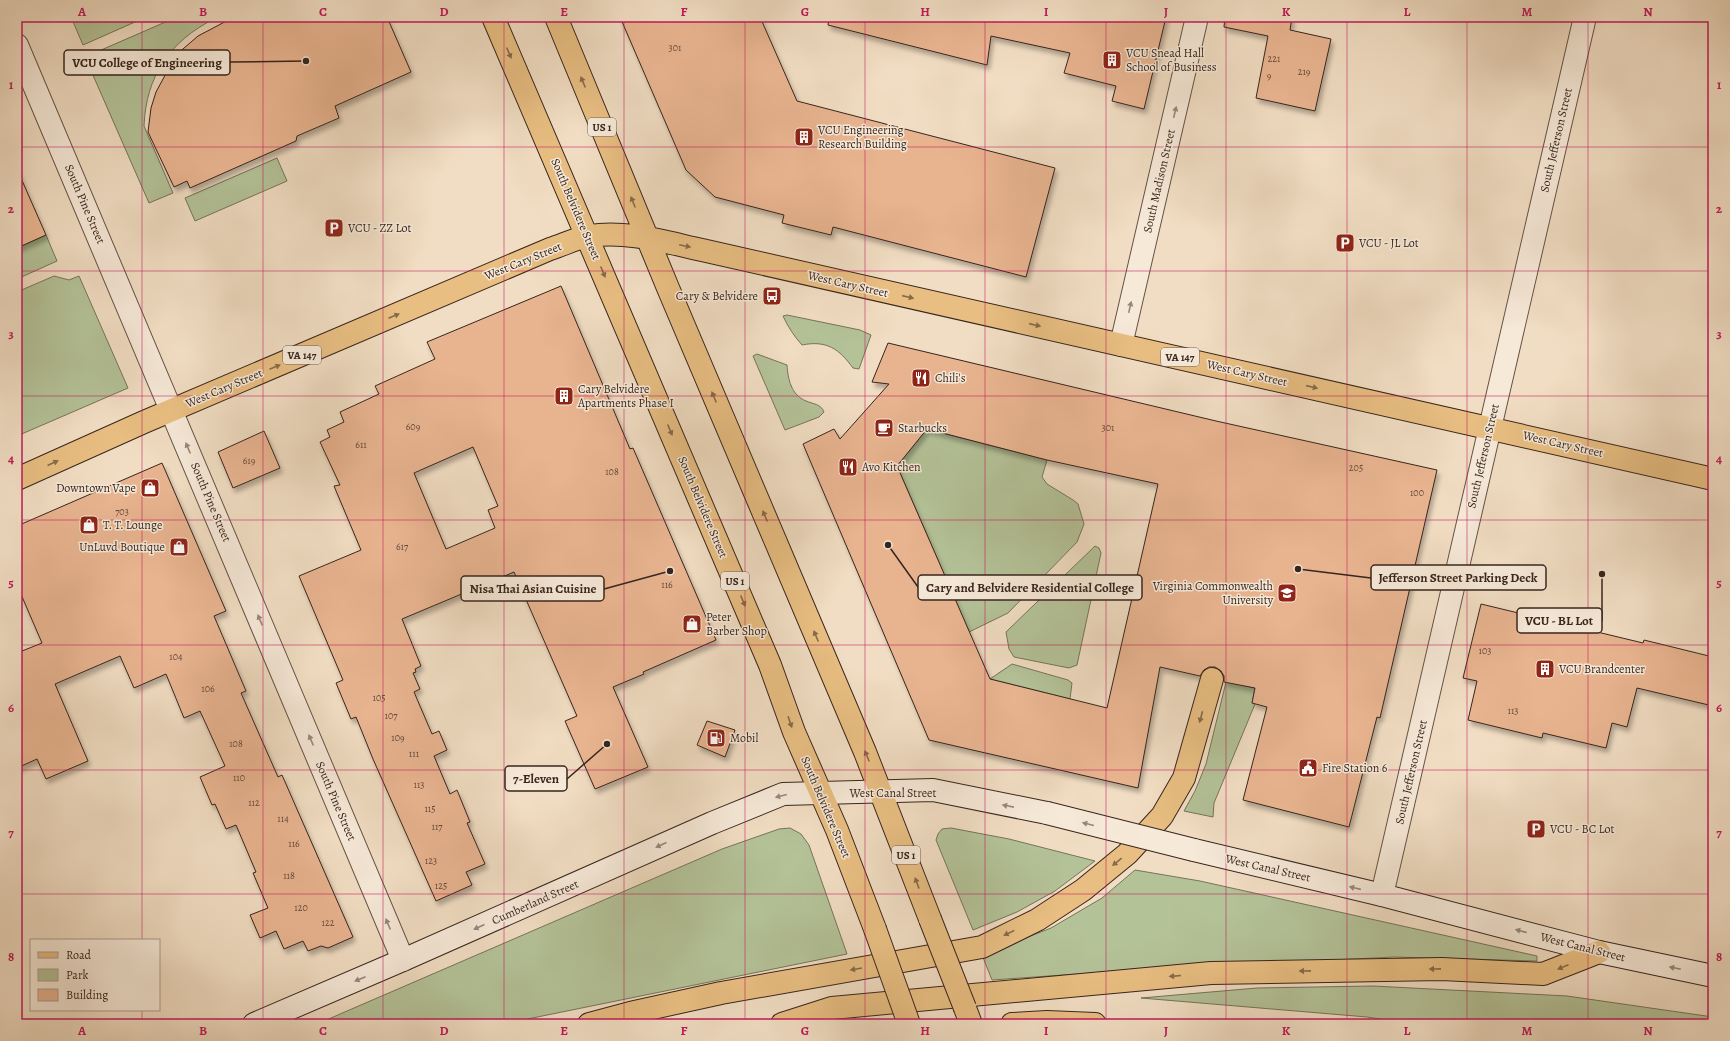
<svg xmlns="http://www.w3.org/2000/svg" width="1730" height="1041" font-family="Alegreya,serif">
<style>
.green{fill:#b4c298;stroke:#76745a}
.building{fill:#e8b490;stroke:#38251d;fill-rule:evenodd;filter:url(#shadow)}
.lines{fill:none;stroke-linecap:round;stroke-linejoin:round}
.minor-casing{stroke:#665346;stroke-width:24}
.secondary-casing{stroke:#38251d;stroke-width:24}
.primary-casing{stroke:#38251d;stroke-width:24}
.motorway-casing{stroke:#38251d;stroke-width:24}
.minor{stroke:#f6e9d8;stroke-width:22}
.secondary{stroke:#f6e9d8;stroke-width:22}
.primary{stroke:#e8be82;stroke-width:22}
.motorway{stroke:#e8be82;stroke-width:22}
.secondary-bridge-casing{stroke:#38251d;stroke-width:24;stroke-linecap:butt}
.primary-bridge-casing{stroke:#38251d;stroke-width:24;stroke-linecap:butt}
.secondary-bridge{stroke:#f6e9d8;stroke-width:22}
.primary-bridge{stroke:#e8be82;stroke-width:22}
.oneway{fill:#876a4a}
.oneway2{fill:#97877a}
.grid{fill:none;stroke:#c2185b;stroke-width:1;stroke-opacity:0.55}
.labels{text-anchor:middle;stroke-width:3;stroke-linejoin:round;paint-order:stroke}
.number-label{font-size:10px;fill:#64493a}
.shield{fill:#f6e9d8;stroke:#716055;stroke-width:1}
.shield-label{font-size:11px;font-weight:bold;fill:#38251d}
.poi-label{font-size:12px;fill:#38251d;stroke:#f6e9d8;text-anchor:start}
.street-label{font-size:12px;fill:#38251d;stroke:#f6e9d8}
.leader{fill:none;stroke:#38251d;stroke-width:1.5}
.callout-dot{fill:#38251d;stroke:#f6e9d8;stroke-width:1.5}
.callout{fill:#f6e9d8;stroke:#38251d;stroke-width:1.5}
.callout-label{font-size:13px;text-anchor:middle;font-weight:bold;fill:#38251d}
.neatline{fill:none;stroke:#c2185b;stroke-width:1.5}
.grid-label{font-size:13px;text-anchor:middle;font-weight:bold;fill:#c2185b}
</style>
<defs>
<filter id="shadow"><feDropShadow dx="2.5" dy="4.5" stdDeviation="2" flood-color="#0004"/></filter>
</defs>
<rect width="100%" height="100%" fill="#f1ddc3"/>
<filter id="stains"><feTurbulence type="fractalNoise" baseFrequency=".005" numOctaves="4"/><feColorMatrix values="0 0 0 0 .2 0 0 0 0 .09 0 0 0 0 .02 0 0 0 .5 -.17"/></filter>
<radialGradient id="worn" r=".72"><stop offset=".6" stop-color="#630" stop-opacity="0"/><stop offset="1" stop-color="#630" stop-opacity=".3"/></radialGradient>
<path class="green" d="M71,17H143L144,18L83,45Z
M177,17H213L214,19C170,41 146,76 144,126L173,193L149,203L85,57Z
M277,158L287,181L195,221L185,198Z
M46,235L57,261L17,279V248Z
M54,276L69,280L79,276L128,388L17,436V292Z
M787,315L860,330L871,335L859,369L853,368C839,349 827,340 802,345C794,336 788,327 783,316Z
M757,354L787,365C788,379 791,395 806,401C813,404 821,404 824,412L819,417L785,430L753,356Z
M927,429L1047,460L1042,477L1047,484L1073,500L1078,504L1084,524L1077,542L1008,613L969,632L897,466Z
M1095,546L1099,548L1101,553L1077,665L1069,668L1014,657L1009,649L1006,632Z
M1012,664L1068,680L1072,683L1070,699L990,679Z
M1226,682L1255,688L1252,703L1255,704L1214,803L1213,817L1184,811L1195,791L1206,764Z
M790,828L801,834L809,845L847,954L503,1024H317L722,849L779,829Z
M951,828L1009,839L1095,861L1055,891L1017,912L973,930L936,840L938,834L942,829Z
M1135,870L1200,881L1537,956V961L1394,957L1148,969L992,980L982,955L1051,928L1102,898Z
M1373,986L1567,996L1713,1017V1024H1411L1367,1017L1141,998L1257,988Z"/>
<path class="building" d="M234,17H387L411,72L335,106L339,118L297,136L296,141L190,188L187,181L174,187L148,132L151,108L156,92L176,55L198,36Z
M620,17H760L797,101L1055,168L1026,277L833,227L831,235L782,223L784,215L715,197L686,170Z
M829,17H1166L1144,109L1112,101L1116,86L1064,73L1070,53L991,36L987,65L828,25Z
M1225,17H1292L1290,30L1331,39L1315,111L1256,98L1268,36L1224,27Z
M17,169L46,235L17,248Z
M561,286L630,449L633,448L716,640L643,672L644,674L613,687L648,767L595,789L565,721L577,716L514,572L402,619L421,666L415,669L416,672L413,673L420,689L414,692L432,734L439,731L447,750L434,756L450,794L457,790L470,822L467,823L485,864L466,872L472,885L436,901L373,759L356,717L351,719L336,683L343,680L299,576L361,550L334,486L340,485L320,442L330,437L327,430L344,422L340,412L379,394L375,386L435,359L427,342ZM473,447L498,506L488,510L495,528L446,549L414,473Z
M888,343L1216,421L1437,470L1380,718L1377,717L1349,827L1243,800L1267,707L1252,703L1255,688L1224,682V676L1221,671L1215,667H1209L1204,670L1200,676L1160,667L1138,788L929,740L803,444L834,429L840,439L889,384L872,382ZM927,429L1047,460L1158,484L1107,708L990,679L897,466Z
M264,431L280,468L233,488L218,452Z
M162,463L226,611L214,616L246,691L241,693L278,777L282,775L353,937L328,948L321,946L308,951L303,941L284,949L276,931L260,938L250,915L268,908L253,873L256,872L236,825L226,829L215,804L212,805L200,777L225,766L200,711L184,718L166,674L134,688L120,656L55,684L88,761L46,779L37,759L17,768V653L42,643L17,585V526Z
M1481,604L1643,643L1644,640L1713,657V706L1637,688L1627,727L1612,723L1606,748L1543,733L1542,738L1468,720L1477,681L1463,678Z
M707,721L735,730L725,757L697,745Z"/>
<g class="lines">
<g class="minor-casing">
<path id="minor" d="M17,45L403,960
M1121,345L1197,17
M1382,895L1585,17"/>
</g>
<g class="secondary-casing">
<path id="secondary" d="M1194,850L1382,895L1599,952L1713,976
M254,1024L403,960L712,823L783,794L933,790L1047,813"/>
</g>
<g class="primary-casing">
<path id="primary" d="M493,17L770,665L794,732L837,830L875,929
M556,17L668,288L865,752L930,919
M17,479L144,422L550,249C563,245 576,238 589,236C627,230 665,242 702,250L1713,479
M965,1008L971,1024"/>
</g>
<g class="motorway-casing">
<path id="motorway" d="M589,1024L630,1013L721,993L982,947L1037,920L1083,890L1127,854L1162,816L1184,778L1212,679
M782,1024L832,1008L1211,973L1442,969L1543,974L1599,952
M1012,1024L1047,1022L1095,1024"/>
</g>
<use href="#minor" class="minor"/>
<use href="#secondary" class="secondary"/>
<use href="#primary" class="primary"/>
<use href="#motorway" class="motorway"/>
<g class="secondary-bridge-casing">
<path id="secondary-bridge" d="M1047,813L1194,850"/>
</g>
<g class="primary-bridge-casing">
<path id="primary-bridge" d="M930,919L965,1008
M875,929L909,1024"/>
</g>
<use href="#secondary-bridge" class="secondary-bridge"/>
<use href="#primary-bridge" class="primary-bridge"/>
</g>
<defs><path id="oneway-solid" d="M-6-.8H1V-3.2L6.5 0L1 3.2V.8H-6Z"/></defs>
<g class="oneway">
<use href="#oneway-solid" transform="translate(509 53) rotate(67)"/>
<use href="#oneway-solid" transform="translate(583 82) rotate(-113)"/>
<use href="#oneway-solid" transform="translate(633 202) rotate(-112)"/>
<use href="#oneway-solid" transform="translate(685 246) rotate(12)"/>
<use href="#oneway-solid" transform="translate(603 272) rotate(67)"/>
<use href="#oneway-solid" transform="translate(908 297) rotate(13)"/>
<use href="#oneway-solid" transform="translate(394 316) rotate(-23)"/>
<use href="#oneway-solid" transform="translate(1035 325) rotate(13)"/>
<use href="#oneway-solid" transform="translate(275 367) rotate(-23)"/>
<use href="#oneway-solid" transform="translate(1312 387) rotate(13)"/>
<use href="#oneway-solid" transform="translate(714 397) rotate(-113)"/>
<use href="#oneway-solid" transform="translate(670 430) rotate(67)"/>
<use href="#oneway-solid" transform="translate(53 463) rotate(-24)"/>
<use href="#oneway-solid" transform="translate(765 516) rotate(-113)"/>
<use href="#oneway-solid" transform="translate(743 601) rotate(67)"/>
<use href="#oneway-solid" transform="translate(816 636) rotate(-113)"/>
<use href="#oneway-solid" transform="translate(1201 717) rotate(105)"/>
<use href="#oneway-solid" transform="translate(790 722) rotate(71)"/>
<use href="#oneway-solid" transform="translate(867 756) rotate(-112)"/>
<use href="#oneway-solid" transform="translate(1117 862) rotate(141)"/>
<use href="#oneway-solid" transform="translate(917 883) rotate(-110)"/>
<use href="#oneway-solid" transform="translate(1009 933) rotate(154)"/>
<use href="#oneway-solid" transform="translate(1563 967) rotate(158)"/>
<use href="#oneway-solid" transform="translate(856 969) rotate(170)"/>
<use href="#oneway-solid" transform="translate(1435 969) rotate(179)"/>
<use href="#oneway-solid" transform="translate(1305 971) rotate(179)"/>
<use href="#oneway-solid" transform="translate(1175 976) rotate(175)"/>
</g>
<g class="oneway2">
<use href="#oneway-solid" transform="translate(1175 112) rotate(-77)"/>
<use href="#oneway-solid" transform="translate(1130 307) rotate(-77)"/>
<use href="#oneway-solid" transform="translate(188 448) rotate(-113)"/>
<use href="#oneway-solid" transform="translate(260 620) rotate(-113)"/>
<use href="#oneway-solid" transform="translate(311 740) rotate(-113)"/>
<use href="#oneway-solid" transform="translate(781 796) rotate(166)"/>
<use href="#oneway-solid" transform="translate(1008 806) rotate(-169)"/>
<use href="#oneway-solid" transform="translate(1088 824) rotate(-166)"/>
<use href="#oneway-solid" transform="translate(661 845) rotate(156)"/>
<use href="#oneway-solid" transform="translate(1355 888) rotate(-167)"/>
<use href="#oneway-solid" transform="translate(388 924) rotate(-113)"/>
<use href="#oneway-solid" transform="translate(479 927) rotate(156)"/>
<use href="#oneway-solid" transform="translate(1521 931) rotate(-165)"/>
<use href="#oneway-solid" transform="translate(1675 968) rotate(-168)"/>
<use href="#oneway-solid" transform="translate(360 979) rotate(157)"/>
</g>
<path class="grid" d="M142,17V940M263,17V1024M383,17V1024M504,17V1024M624,17V1024M745,17V1024M865,17V1024M985,17V1024M1106,17V1024M1226,17V1024M1347,17V1024M1467,17V1024M1588,17V1024M17,147H1713M17,271H1713M17,396H1713M17,520H1713M17,645H1713M17,770H1713M17,894H1713M142,1010V1024"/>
<defs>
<g id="building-square" transform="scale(1)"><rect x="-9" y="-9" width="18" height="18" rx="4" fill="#8f2418" stroke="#f6e9d8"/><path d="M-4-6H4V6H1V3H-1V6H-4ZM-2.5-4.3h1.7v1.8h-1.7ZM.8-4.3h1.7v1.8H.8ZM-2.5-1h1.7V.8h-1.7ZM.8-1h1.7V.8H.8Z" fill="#fff"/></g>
<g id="parking-square" transform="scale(1)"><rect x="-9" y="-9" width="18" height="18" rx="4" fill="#8f2418" stroke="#f6e9d8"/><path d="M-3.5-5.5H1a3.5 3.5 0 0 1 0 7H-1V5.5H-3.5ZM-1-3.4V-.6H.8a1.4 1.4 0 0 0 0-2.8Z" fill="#fff"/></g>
<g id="bus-square" transform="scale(1)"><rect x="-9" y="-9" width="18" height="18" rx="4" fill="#8f2418" stroke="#f6e9d8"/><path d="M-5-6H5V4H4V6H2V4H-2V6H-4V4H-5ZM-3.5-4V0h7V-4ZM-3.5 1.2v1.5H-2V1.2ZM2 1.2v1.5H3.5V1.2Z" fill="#fff"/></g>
<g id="restaurant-square" transform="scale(1)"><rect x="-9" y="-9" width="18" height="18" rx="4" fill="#8f2418" stroke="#f6e9d8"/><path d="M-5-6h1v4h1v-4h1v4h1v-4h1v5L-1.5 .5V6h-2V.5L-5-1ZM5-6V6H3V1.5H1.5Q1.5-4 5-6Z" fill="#fff"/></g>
<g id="cafe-square" transform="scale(1)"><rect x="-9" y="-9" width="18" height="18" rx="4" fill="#8f2418" stroke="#f6e9d8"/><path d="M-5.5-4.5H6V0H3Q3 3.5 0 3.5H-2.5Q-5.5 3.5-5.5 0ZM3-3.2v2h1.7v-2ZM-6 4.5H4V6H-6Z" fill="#fff"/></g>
<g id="shop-square" transform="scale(1)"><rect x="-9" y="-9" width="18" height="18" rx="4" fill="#8f2418" stroke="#f6e9d8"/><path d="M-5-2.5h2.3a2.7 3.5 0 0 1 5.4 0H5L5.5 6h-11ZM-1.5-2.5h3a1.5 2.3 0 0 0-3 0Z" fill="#fff"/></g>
<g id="university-square" transform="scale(1)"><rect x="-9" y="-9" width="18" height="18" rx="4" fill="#8f2418" stroke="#f6e9d8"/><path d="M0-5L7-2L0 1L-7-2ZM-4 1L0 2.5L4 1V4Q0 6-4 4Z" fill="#fff"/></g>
<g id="fuel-square" transform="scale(1)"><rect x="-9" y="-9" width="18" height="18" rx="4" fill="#8f2418" stroke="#f6e9d8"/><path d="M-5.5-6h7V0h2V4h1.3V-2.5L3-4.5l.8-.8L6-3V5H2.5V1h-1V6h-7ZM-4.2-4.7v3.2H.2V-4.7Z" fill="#fff"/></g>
<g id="civic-square" transform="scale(1)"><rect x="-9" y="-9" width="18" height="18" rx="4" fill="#8f2418" stroke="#f6e9d8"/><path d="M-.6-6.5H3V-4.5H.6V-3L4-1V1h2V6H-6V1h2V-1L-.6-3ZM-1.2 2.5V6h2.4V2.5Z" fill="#fff"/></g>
</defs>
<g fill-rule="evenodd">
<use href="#building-square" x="1112" y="60"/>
<use href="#building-square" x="804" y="137"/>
<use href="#parking-square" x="334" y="228"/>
<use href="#parking-square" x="1345" y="243"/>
<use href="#bus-square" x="772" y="296"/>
<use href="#restaurant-square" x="921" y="378"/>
<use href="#building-square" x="564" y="396"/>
<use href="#cafe-square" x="884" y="428"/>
<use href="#restaurant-square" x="848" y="467"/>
<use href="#shop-square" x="150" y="488"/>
<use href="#shop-square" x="89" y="525"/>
<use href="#shop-square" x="179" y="547"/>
<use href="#university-square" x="1287" y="593"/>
<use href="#shop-square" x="692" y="624"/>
<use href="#building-square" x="1545" y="669"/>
<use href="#fuel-square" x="716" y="738"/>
<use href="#civic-square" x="1308" y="768"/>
<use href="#parking-square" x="1536" y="829"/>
</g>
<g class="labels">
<g class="number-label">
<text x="675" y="51">301</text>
<text x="1274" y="62">221</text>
<text x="1304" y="75">219</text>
<text x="1269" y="79">9</text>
<text x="413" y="430">609</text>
<text x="1108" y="431">301</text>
<text x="361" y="448">611</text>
<text x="249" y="464">619</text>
<text x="1356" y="471">205</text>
<text x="612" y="475">108</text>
<text x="1417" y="496">100</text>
<text x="122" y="515">703</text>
<text x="402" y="550">617</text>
<text x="667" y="588">116</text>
<text x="1485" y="654">103</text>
<text x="176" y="660">104</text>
<text x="208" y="692">106</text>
<text x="379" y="701">105</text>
<text x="1513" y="714">113</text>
<text x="391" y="719">107</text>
<text x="398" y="741">109</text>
<text x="236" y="747">108</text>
<text x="414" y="757">111</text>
<text x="239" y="781">110</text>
<text x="419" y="788">113</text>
<text x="254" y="806">112</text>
<text x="430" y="812">115</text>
<text x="283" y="822">114</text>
<text x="437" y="830">117</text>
<text x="294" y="847">116</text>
<text x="431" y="864">123</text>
<text x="289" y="879">118</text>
<text x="441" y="889">125</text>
<text x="301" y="911">120</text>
<text x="328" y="926">122</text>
</g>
<g class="shield">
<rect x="588" y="118" width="28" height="18" rx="3"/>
<rect x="283" y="346" width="38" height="18" rx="3"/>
<rect x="1161" y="348" width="38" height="18" rx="3"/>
<rect x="721" y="572" width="28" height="18" rx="3"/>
<rect x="892" y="846" width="28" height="18" rx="3"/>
</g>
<g class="shield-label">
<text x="602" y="131">US 1</text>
<text x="302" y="359">VA 147</text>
<text x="1180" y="361">VA 147</text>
<text x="735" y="585">US 1</text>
<text x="906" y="859">US 1</text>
</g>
<g class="poi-label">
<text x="1126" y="57">VCU Snead Hall<tspan x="1126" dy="14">School of Business</tspan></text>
<text x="818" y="134">VCU Engineering<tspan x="818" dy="14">Research Building</tspan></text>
<text x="348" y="232">VCU - ZZ Lot</text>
<text x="1359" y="247">VCU - JL Lot</text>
<text x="758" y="300" text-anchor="end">Cary &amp; Belvidere</text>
<text x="935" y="382">Chili's</text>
<text x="578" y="393">Cary Belvidere<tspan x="578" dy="14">Apartments Phase I</tspan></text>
<text x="898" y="432">Starbucks</text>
<text x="862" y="471">Avo Kitchen</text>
<text x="136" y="492" text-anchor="end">Downtown Vape</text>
<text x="103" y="529">T. T. Lounge</text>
<text x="165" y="551" text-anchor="end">UnLuvd Boutique</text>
<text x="1273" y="590" text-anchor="end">Virginia Commonwealth<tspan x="1273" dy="14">University</tspan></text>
<text x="706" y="621">Peter<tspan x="706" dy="14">Barber Shop</tspan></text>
<text x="1559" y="673">VCU Brandcenter</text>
<text x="730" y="742">Mobil</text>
<text x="1322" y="772">Fire Station 6</text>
<text x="1550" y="833">VCU - BC Lot</text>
</g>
<g class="street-label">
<text transform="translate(1556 140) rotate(-77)" y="4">South Jefferson Street</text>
<text transform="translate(1159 181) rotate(-77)" y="4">South Madison Street</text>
<text transform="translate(85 204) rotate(67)" y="4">South Pine Street</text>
<text transform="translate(576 209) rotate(67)" y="4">South Belvidere Street</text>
<text transform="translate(523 261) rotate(-22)" y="4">West Cary Street</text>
<text transform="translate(848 284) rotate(13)" y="4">West Cary Street</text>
<text transform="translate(1247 373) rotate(13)" y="4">West Cary Street</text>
<text transform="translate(224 388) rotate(-23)" y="4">West Cary Street</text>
<text transform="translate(1563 444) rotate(13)" y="4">West Cary Street</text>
<text transform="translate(1483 456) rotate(-77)" y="4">South Jefferson Street</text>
<text transform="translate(211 502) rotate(67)" y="4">South Pine Street</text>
<text transform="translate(703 507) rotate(67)" y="4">South Belvidere Street</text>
<text transform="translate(1411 772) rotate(-77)" y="4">South Jefferson Street</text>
<text x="893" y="797">West Canal Street</text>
<text transform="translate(336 801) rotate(67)" y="4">South Pine Street</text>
<text transform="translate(826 807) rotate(67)" y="4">South Belvidere Street</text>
<text transform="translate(1268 868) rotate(13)" y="4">West Canal Street</text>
<text transform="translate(535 902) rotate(-24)" y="4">Cumberland Street</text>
<text transform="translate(1583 947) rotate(14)" y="4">West Canal Street</text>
</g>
</g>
<path class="leader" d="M306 61L230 62M1298 569L1371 578M888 545L918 587M670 571L604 589M1602 574L1602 621M607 744L567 779"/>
<g class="callout-dot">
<circle cx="306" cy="61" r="4"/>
<circle cx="1298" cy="569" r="4"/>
<circle cx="888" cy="545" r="4"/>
<circle cx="670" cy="571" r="4"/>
<circle cx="1602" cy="574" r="4"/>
<circle cx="607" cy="744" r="4"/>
</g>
<g class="callout">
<rect x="64" y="50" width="166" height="25" rx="4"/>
<rect x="1371" y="565" width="175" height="25" rx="4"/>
<rect x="918" y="575" width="224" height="25" rx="4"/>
<rect x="461" y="576" width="143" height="25" rx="4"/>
<rect x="1517" y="608" width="85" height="25" rx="4"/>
<rect x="505" y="766" width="62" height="25" rx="4"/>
</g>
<g class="callout-label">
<text x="147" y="67">VCU College of Engineering</text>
<text x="1458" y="582">Jefferson Street Parking Deck</text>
<text x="1030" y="592">Cary and Belvidere Residential College</text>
<text x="533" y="593">Nisa Thai Asian Cuisine</text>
<text x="1559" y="625">VCU - BL Lot</text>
<text x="536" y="783">7-Eleven</text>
</g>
<rect width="1730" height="1041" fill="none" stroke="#f1ddc3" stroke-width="44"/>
<rect x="30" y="939" width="130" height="72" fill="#f6e9d8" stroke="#aa9b8d"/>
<rect x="38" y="952" width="20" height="6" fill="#e8be82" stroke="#aa9b8d"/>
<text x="66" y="959" font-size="12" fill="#38251d">Road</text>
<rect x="38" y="969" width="20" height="12" fill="#b4c298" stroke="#aa9b8d"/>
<text x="66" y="979" font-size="12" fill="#38251d">Park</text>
<rect x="38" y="989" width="20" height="12" fill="#e8b490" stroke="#aa9b8d"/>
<text x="66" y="999" font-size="12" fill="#38251d">Building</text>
<rect x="22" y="22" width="1686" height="997" class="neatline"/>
<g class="grid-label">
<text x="82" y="16">A</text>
<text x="203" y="16">B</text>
<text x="323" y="16">C</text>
<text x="444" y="16">D</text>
<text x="564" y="16">E</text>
<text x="684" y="16">F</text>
<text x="805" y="16">G</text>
<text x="925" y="16">H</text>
<text x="1046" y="16">I</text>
<text x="1166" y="16">J</text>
<text x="1286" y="16">K</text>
<text x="1407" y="16">L</text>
<text x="1527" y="16">M</text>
<text x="1648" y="16">N</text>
<text x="11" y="89">1</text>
<text x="1719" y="89">1</text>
<text x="11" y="213">2</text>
<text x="1719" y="213">2</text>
<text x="11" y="338">3</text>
<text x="1719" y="338">3</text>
<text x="11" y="463">4</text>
<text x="1719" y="463">4</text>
<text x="11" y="587">5</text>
<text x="1719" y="587">5</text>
<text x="11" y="712">6</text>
<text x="1719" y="712">6</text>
<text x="11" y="837">7</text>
<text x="1719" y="837">7</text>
<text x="11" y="961">8</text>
<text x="1719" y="961">8</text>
<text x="82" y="1035">A</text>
<text x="203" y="1035">B</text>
<text x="323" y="1035">C</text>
<text x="444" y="1035">D</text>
<text x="564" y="1035">E</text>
<text x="684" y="1035">F</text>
<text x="805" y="1035">G</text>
<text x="925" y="1035">H</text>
<text x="1046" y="1035">I</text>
<text x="1166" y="1035">J</text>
<text x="1286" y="1035">K</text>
<text x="1407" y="1035">L</text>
<text x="1527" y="1035">M</text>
<text x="1648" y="1035">N</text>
</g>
<rect width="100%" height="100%" filter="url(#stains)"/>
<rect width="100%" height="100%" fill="url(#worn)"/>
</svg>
